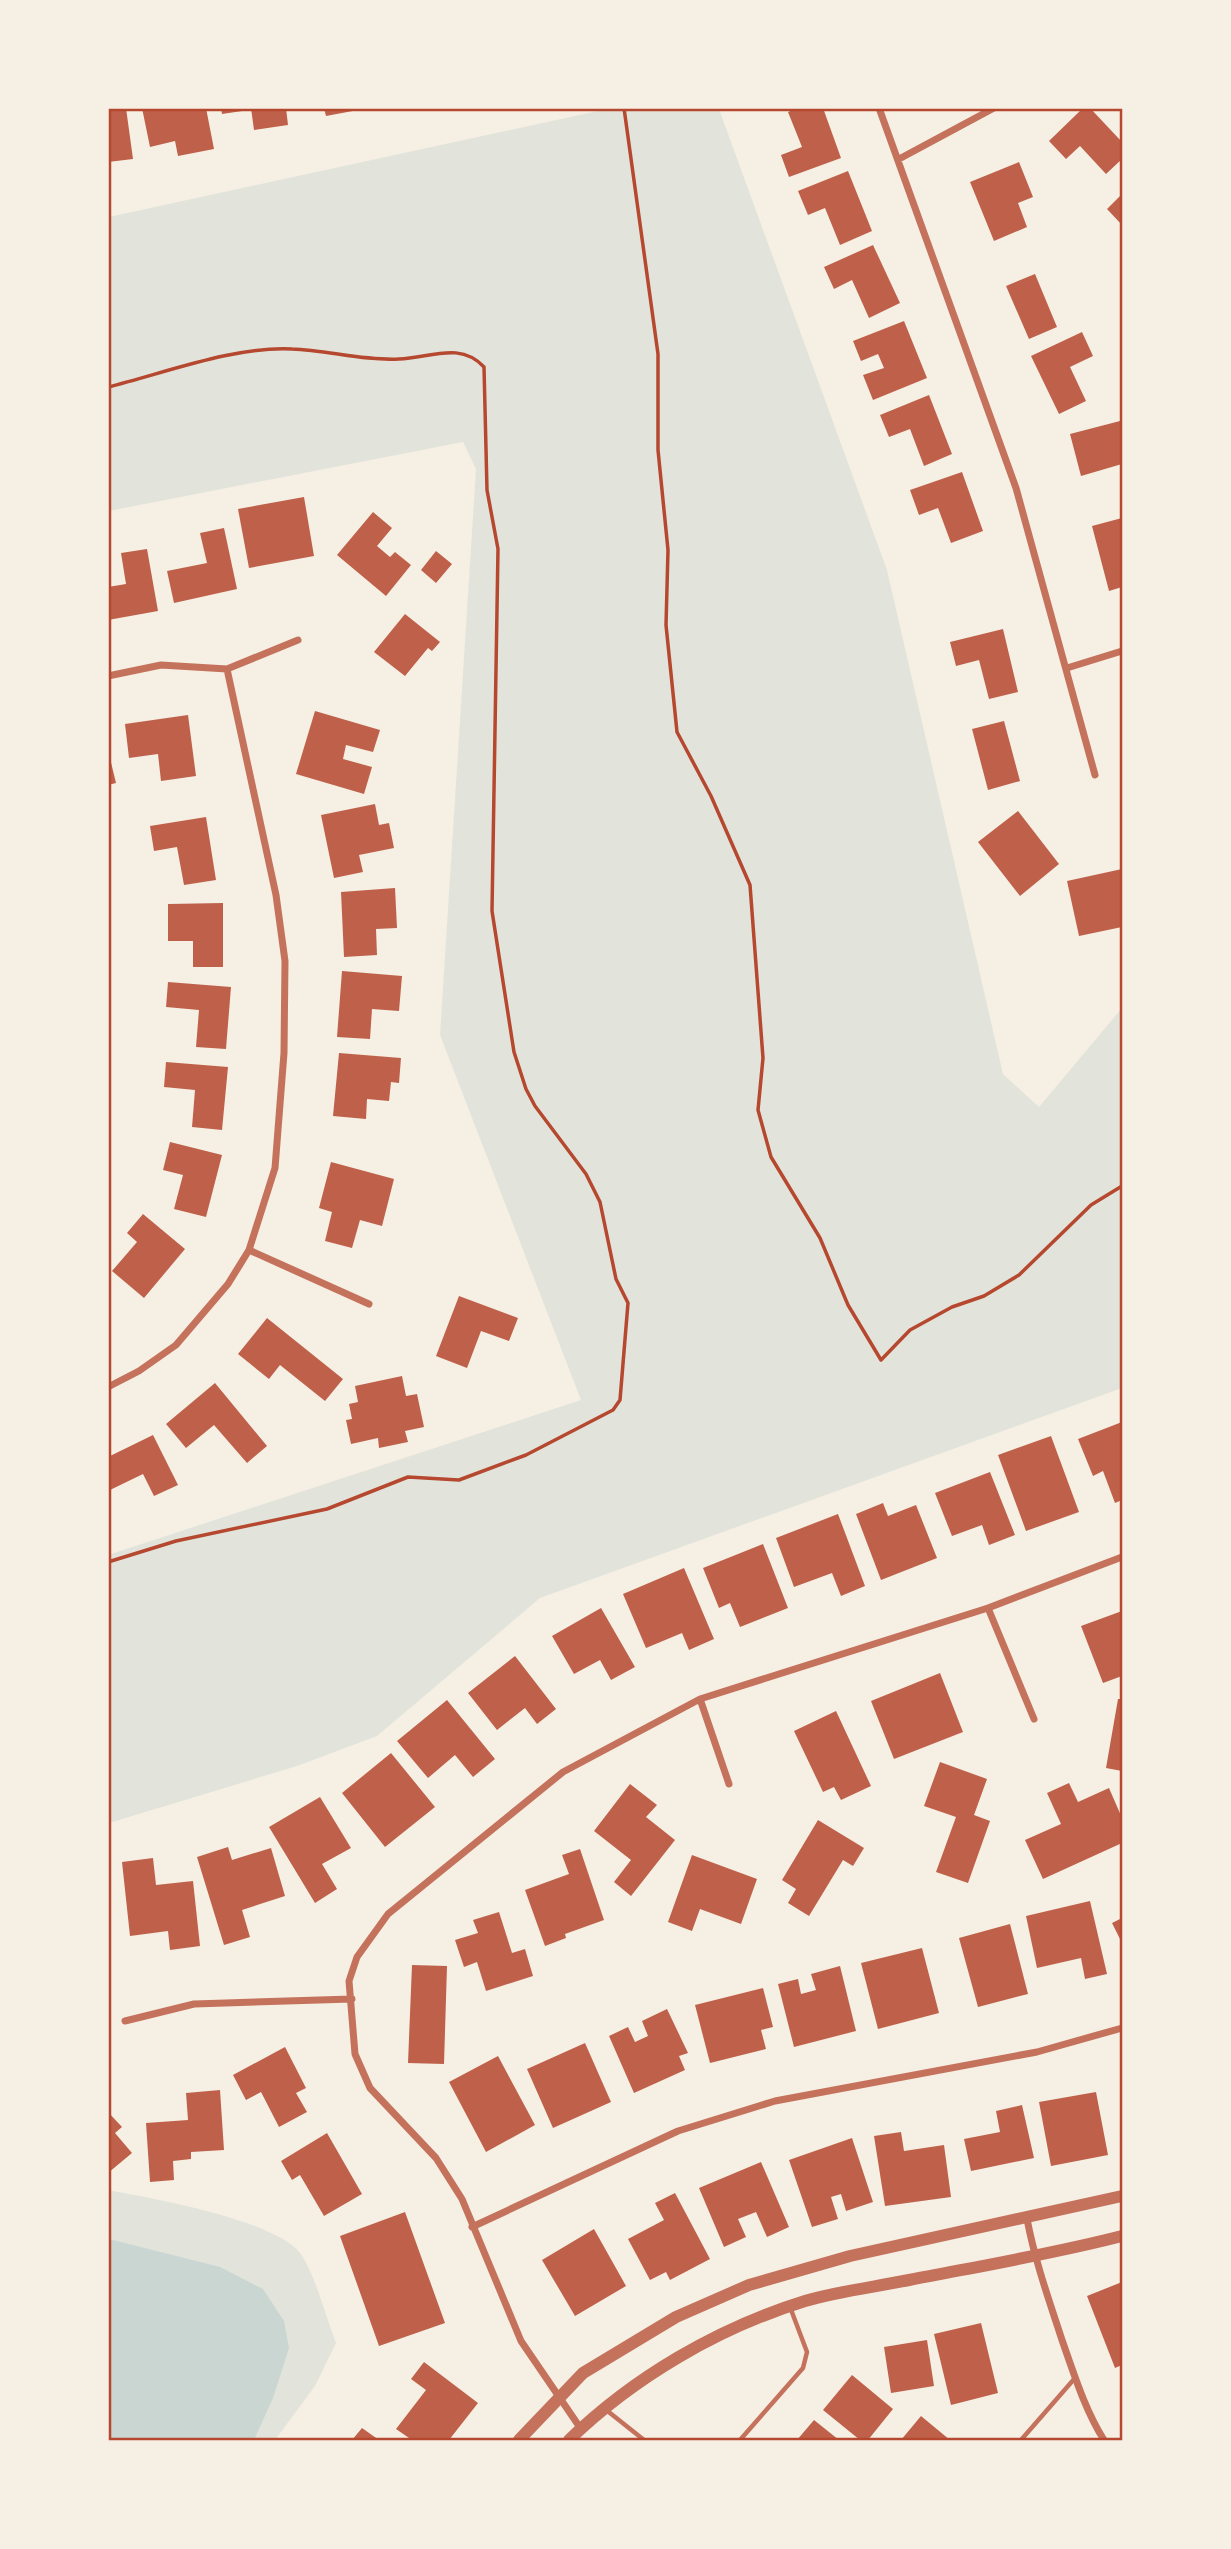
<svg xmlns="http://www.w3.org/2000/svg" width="1231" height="2549" font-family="Raleway,sans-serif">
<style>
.green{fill:#e2e4dc}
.water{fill:#c9d6d2}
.building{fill:#bf614a}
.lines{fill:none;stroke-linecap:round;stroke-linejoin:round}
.path{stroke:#b5482f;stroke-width:3.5}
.service{stroke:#c5725c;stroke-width:4.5}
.minor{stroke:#c5725c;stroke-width:7}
.tertiary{stroke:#c5725c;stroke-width:12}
.neatline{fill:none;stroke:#b5482f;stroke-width:2.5}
</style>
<rect width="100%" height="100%" fill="#f6efe4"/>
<path class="green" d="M607,109H719L887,570L1003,1074L1039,1107L1122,1008V1388L540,1598L377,1736L297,1766L109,1823L108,1555L581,1400L440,1035L476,469L463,442L109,511V217Z
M108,2190C151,2198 275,2220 300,2253C314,2271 327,2320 336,2343L315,2386L275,2440H109Z"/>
<path class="water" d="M109,2239L220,2267L263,2289L284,2321L289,2348L273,2398L254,2440H109Z"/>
<path class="building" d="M108,108H126L133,159L108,162Z
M142,108H206L214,149L178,156L175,141L150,147Z
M221,108H249V110L222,114Z
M251,108H286L288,125L254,130Z
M324,108H357L358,110L326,116Z
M798,108H823L841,158L789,177L781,155L802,147L788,112Z
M1083,108H1090L1122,142V159L1106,174L1080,146L1066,159L1049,141Z
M1019,162L1033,197L1018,203L1027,227L994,241L970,182Z
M848,171L872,231L840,245L825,208L808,215L798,191Z
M1122,194V225L1107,209Z
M873,245L900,303L869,318L852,280L834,289L824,267Z
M1035,274L1057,327L1029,339L1006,286Z
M904,321L927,378L873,400L863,375L884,368L878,354L861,361L853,341Z
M1082,332L1093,356L1070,367L1086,401L1059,414L1031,356Z
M929,395L952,454L924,466L910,429L889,437L880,415Z
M1120,421L1122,464L1081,476L1070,434Z
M962,472L983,531L951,543L938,508L919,515L910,490Z
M304,497L314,556L249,568L238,509Z
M373,512L392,528L377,546L390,557L395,552L411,565L386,596L337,555Z
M1122,518V587L1109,591L1092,526Z
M224,528L237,589L174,603L167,571L207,563L200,533Z
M147,549L158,611L108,620V587L126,584L121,553Z
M436,551L452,564L436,583L421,570Z
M405,614L440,642L432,651L428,648L405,676L374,652Z
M1003,629L1018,692L989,699L979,660L956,666L950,642Z
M315,711L380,730L373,752L346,745L343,759L372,767L364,794L296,774Z
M188,715L196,776L161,781L158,754L129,758L125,724Z
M1004,721L1020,781L988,790L972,729Z
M108,750L116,783L108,785Z
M375,804L379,825L389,823L394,848L359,855L363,872L334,878L321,815Z
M1018,811L1059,864L1020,896L978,842Z
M206,817L216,880L184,885L177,847L154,851L150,826Z
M1122,869V927L1079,936L1067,881Z
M395,888L397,928L376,929L377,955L344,957L341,892Z
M223,903V967H193V941H168V904Z
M342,971L402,976L399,1011L372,1009L370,1039L337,1037Z
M168,982L231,987L226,1049L196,1047L199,1010L166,1007Z
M339,1053L401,1058L399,1083L391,1082L389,1101L367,1099L366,1119L333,1116Z
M166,1062L228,1067L222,1130L192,1127L195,1090L164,1087Z
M170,1142L222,1155L206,1217L174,1209L183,1175L163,1170Z
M331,1162L394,1179L382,1226L360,1220L352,1248L325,1241L332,1212L319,1208Z
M143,1214L185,1249L144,1298L112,1271L137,1242L127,1233Z
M459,1296L518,1318L509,1341L481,1331L467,1368L436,1356Z
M267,1318L343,1379L325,1401L280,1365L269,1379L238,1354Z
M402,1376L406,1396L417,1394L424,1427L405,1431L408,1442L379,1448L378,1438L351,1444L346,1420L352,1419L349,1404L358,1402L355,1386Z
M215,1383L267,1446L247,1463L214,1425L186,1448L166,1424Z
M1122,1422V1500L1115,1503L1103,1471L1093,1476L1078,1439Z
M153,1435L178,1485L154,1496L143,1474L110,1490L108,1457Z
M1051,1436L1079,1512L1026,1531L998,1455Z
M990,1472L1015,1535L989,1545L982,1525L952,1536L935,1493Z
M883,1503L888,1516L916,1505L937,1558L881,1580L856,1514Z
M838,1514L865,1586L841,1596L832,1573L794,1587L776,1538Z
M763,1544L788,1608L740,1627L730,1603L719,1608L703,1568Z
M684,1568L714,1639L689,1650L682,1633L646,1648L623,1594Z
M601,1608L635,1667L611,1680L600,1660L574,1674L552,1636Z
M1122,1611V1676L1103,1683L1081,1626Z
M515,1656L556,1709L537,1724L525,1708L497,1730L468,1693Z
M940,1673L963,1732L894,1759L871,1701Z
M1118,1699H1122V1771L1106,1768Z
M447,1700L495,1759L473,1777L455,1755L428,1778L397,1741Z
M836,1711L871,1786L841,1800L834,1787L823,1792L794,1731Z
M391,1753L435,1807L385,1847L342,1793Z
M940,1762L987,1779L974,1815L990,1821L968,1883L936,1872L956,1817L924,1806Z
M1069,1783L1078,1802L1109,1788L1122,1818V1843L1043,1879L1025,1840L1061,1824L1047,1793Z
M630,1784L657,1805L646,1817L675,1840L631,1896L614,1882L631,1860L594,1831Z
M320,1797L351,1848L322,1864L337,1889L315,1903L269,1827Z
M818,1820L864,1848L853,1866L843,1860L809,1916L788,1903L796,1889L782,1880Z
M228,1847L232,1860L271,1848L285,1896L242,1910L250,1937L224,1945L197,1857Z
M580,1849L604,1920L565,1934L566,1938L545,1946L525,1890L569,1874L562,1855Z
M692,1855L757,1879L741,1924L700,1909L692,1931L668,1922Z
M153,1858L156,1885L193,1881L200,1946L170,1950L168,1931L130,1936L122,1862Z
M1090,1901L1107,1974L1085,1979L1081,1958L1037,1968L1026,1916Z
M499,1912L512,1953L525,1949L533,1976L486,1991L477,1962L464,1967L455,1940L478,1933L473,1920Z
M1122,1918V1943L1112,1923Z
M1010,1924L1028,1994L978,2007L959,1938Z
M922,1948L939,2013L878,2029L861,1963Z
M412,1965L447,1966L444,2064L408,2063Z
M840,1966L856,2031L794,2047L778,1984L798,1979L801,1994L816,1990L811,1974Z
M763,1988L773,2027L761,2030L766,2049L710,2063L695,2005Z
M667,2009L688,2053L679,2056L685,2070L634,2093L609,2036L628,2027L635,2042L648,2036L642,2021Z
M585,2043L611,2102L553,2128L527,2069Z
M285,2047L306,2088L296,2093L307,2112L279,2127L261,2092L246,2100L233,2075Z
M498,2056L535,2125L486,2152L449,2082Z
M220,2090L224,2150L191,2152V2159L173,2161L174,2180L150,2182L146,2123L188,2120L186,2093Z
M1096,2092L1108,2155L1051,2166L1039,2102Z
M1022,2105L1034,2158L971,2171L964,2139L1000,2132L996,2111Z
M108,2112L122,2127L115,2133L132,2153L108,2173Z
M901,2132L904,2151L944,2145L951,2197L885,2206L874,2136Z
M327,2133L362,2194L324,2216L300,2175L292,2180L281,2161Z
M852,2138L873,2202L846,2211L841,2194L831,2197L838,2219L812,2227L789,2160Z
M761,2162L789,2227L767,2237L756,2212L738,2219L746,2237L724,2247L699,2188Z
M675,2193L710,2259L670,2280L666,2272L650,2280L628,2239L664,2220L655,2203Z
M405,2212L445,2323L379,2346L340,2236Z
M594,2229L626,2286L575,2316L542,2260Z
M1122,2282V2365L1115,2368L1087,2296Z
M981,2323L998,2393L951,2405L934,2334Z
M927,2340L934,2386L891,2393L884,2347Z
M424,2362L478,2403L449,2440H412L396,2429L426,2390L411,2379Z
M852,2375L893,2409L868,2440H860L823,2410Z
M921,2416L950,2440H901Z
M814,2420L839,2440H797Z
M362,2428L379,2440H352Z"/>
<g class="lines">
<path class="path" d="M624,108L658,354V450L668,550L666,625L677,732L711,796L750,885L763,1058L758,1110L771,1157L820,1238L848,1305L881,1360L910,1330L952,1307L984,1296L1019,1275L1091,1205L1122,1186
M108,387C165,373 234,346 292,349C327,350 363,361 399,359C430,358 460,341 484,367L487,490L498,549L492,911L514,1052L526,1089L535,1106L586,1174L600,1202L616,1279L628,1303L620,1400L613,1410L526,1455L459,1480L408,1477L327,1509L176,1541L108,1562"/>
<path class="service" d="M605,2409L644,2440
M740,2440L803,2368L807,2352L790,2307
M1021,2440L1075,2378"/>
<path class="minor" d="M879,108L1016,488L1095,775
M899,159L994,108
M1067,668L1122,651
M108,676L161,665L227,669L298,640
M249,1250L369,1304
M108,1387L139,1371L176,1345L228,1284L249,1250L275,1168L284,1053L285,961L276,895L227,669
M988,1608L1034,1719
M700,1699L729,1784
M125,2021L194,2004L352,1999
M1027,2219C1035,2261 1049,2300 1062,2340C1074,2374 1085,2410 1104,2440
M472,2227L678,2131L775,2101L1037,2052L1122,2028
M581,2429L521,2341L462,2199L436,2158L370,2088L355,2054L349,1981L357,1957L388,1914L563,1772L700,1699L988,1608L1122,1557"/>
<path class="tertiary" d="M519,2440L583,2373L676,2317L749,2285L850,2256L1122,2196
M569,2440C634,2377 718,2328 805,2301C839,2291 875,2287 909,2280C981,2266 1052,2254 1122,2236"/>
</g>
<rect width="1231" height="2549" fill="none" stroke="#f6efe4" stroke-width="220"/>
<rect x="110" y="110" width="1011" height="2329" class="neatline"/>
</svg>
